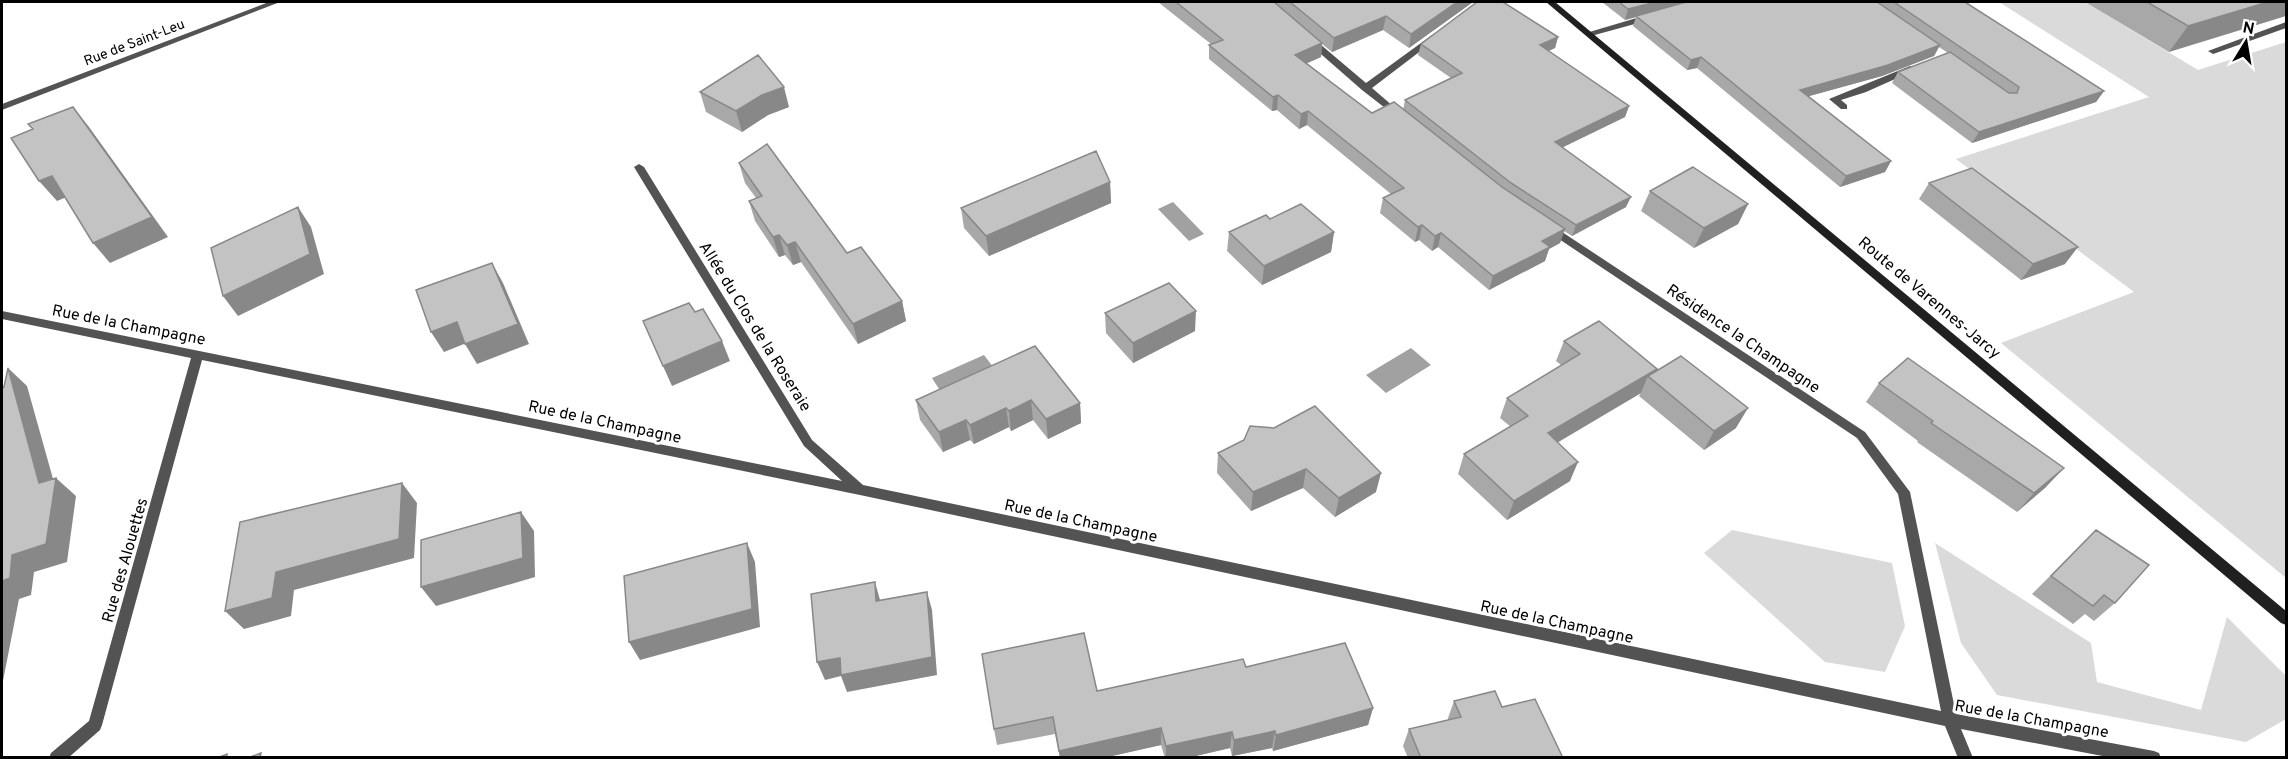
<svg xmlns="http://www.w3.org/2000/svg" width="2288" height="759" font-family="Overpass,sans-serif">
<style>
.green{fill:#dadada}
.water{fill:#a1a1a1}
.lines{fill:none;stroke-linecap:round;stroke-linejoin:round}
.lane{fill:#535353;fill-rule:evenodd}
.street{fill:#535353;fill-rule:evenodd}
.secondary{fill:#202020;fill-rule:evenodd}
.wall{fill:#a8a8a8}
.shaded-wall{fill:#888}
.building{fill:#c3c3c3;stroke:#888;stroke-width:1.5}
.labels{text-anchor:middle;stroke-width:6;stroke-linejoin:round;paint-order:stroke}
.far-street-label{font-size:14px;fill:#000;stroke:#fff}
.street-label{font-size:16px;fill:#000;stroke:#fff}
</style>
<rect width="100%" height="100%" fill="#fff"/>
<path class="green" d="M1999,2H2085L2198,70L2286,42V578L2001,343L2134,292L1956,159L2149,97Z
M1732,530L1892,563L1905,626L1885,672L1825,662L1704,553Z
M1935,543L2091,643L2097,682L2201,710L2227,617L2286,676V719L2246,742L1997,695L1961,643Z"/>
<path class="water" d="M1173,202L1204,234L1189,241L1158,209Z
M1411,348L1431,365L1386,393L1366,375Z
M984,355L997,372L944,397L932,378Z"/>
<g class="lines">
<path class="lane" d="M2286,22V28L2216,53L2213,54L2208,51Z
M1910,66L1913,67V71L1866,92L1841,100L1847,105V109H1841L1829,99Z"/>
<path class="street" d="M269,2H280L2,110V104Z
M1650,14L1653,15V19L1591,36L1586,33Z
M1432,35L1437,38L1435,40L1372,88L1401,113L1403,115L1398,118L1362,90L1306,41L1308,39H1314L1366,83Z
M639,164L644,167L812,440L863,485L1941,711L1898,494L1857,438L1544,229L1549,225L1553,226L1865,432L1910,492L1956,714L2154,751L2159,753L2161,758H2113L1961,729L1973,758H1958L1945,726L860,495L202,360L102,725L100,730L68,758H49L51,753L89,721L191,358L2,319V311L842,481L804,446L634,167Z"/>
<path class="secondary" d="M1546,2H1555L2286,611V625L2281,623Z"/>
</g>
<path class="wall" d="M1158,2H1473L1409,48L1383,30L1332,52L1322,44L1321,57L1307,63L1372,113L1403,110L1405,100L1451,78L1418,55L1421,44L1558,37L1555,48L1548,51L1629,106L1625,117L1563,147L1626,207L1572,236L1564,231L1560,243L1549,249L1545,261L1489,290L1438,247L1432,251L1419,240L1415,242L1380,213L1383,198L1391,194L1307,125L1299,129L1277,110L1272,111L1209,59V45L1211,44Z
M1602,2H1965L2104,91L2096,102L1972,143L1892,83L1898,72L1948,53L1939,47L1934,56L1882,76L1809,96L1891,161L1885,172L1840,187L1697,68L1687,70L1633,26L1636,17L1625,20Z
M2085,2H2286L2169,52Z
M700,92L789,107L768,115L742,132L706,112Z
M739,163L847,253L902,301L906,321L858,344L801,262L793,265L785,255L779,257L755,221L749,201L756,198L745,183Z
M1110,182L1111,203L989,256L964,228L961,208Z
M1929,183L2065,264L2021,280L1919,199Z
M1650,191L1748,204L1738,224L1694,248L1641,211Z
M1270,219L1334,232L1331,252L1262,285L1227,251L1229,232Z
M1105,313L1195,331L1133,363L1106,333Z
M1564,341L1657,369L1656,372L1736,428L1704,450L1639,396L1641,393L1557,442L1570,481L1507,520L1458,474L1464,454L1511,427L1500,418L1507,398L1561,365L1556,361Z
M1035,346L1080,403L1081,423L1048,439L1033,420L1011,431L1009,427L974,444L970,440L943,452L920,420L916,400Z
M1879,383L2046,487L2017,512L1917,442L1918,441L1866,402Z
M1244,440L1376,492L1335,517L1303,488L1251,511L1217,473L1218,453Z
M2096,530L2115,603L2094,621L2085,614L2073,624L2032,594Z
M1246,667L1373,708L1368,725L1273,751L1272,748L1232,756L1230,748L1187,758H1165L1161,745L1103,758H1060L1055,734L997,745L994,729L1097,691Z
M1454,701L1502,707L1563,758H1408L1403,746L1409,729L1448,720V718Z"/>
<path class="shaded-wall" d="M1457,2H1473L1409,48L1411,34Z
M1656,2H1690L1636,16V17L1625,20L1628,9Z
M2268,2H2286V16L2169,52L2188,26Z
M1386,16L1383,30L1332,52L1334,38Z
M1558,37L1555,48L1537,56L1540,45Z
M1322,43L1321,57L1294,69L1295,55Z
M1940,45L1934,56L1882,76L1795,100L1800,90Z
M1701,57L1697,68L1687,70L1691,60Z
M784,87L789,107L768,115L742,132L736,111L762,95Z
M2104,91L2096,102L1972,143L1979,132Z
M1278,95L1277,110L1272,111L1273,97Z
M1629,106L1625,117L1551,153L1555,142Z
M73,107L89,127L168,237L110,263L93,243Z
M1308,111L1307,125L1299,129L1301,114Z
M1891,161L1885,172L1840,187L1846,176Z
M52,176L69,196L57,201L39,181Z
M1110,182L1111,203L989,256L986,236Z
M1631,197L1626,207L1572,236L1576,225Z
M1748,204L1738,224L1694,248L1704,228Z
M298,207L311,227L324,274L238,316L223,296Z
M1422,225L1419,240L1415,242L1418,227Z
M1565,229L1560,243L1549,249L1545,261L1489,290L1493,276L1542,241Z
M1334,232L1331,252L1262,285L1264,266Z
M1441,233L1438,247L1432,251L1435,236Z
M779,235L785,255L779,257L773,237Z
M795,242L801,262L793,265L787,245Z
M2078,247L2065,264L2021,280L2033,264Z
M492,263L503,283L529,344L477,364L465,344Z
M902,301L906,321L858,344L853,324Z
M1196,311L1195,331L1133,363V343Z
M457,322L469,342L444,352L431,332Z
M722,341L730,361L672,386L663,366Z
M8,368L27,386L55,486L56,478L76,496L67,562L34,572L31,595L19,599L2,686V581L12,555L39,483Z
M1657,369L1652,379L1648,376L1641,393L1540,453L1548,433Z
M1031,400L1033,420L1011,431L1009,411Z
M1080,403L1081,423L1048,439L1046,419Z
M1006,408L1009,427L974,444L970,425Z
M1748,408L1736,428L1704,450L1714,431Z
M966,420L970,440L943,452L939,432Z
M1578,462L1570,481L1507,520L1514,501Z
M2064,468L2046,487L2017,512L2034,493Z
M1306,469L1303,488L1251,511L1253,492Z
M1381,473L1376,492L1335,517L1339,498Z
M402,483L417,503L414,558L294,590L291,616L244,629L225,611L276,572Z
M521,512L534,531L535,577L436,606L421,587Z
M747,543L755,562L760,627L640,660L629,642Z
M875,582L880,600L876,601Z
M927,592L932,610L937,675L847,692L841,676L825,680L817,662Z
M1373,708L1368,725L1273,751L1276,735Z
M1161,728V745L1103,758H1060L1059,751Z
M1275,731L1272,748L1232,756L1234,740Z
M1232,732L1230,748L1187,758H1166V746Z"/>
<path class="building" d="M1176,2H1274L1322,43L1295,55L1372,113L1394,102L1502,187L1565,229L1542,241L1550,247L1493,276L1441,233L1435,236L1422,225L1418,227L1383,198L1404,188L1308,111L1301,114L1278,95L1273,97L1209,45L1223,40Z
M1290,2H1457L1411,34L1386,16L1334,38Z
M1477,2H1503L1558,37L1540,45L1629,106L1555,142L1631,197L1576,225L1511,183L1405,100L1462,73L1421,44Z
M1619,2H1656L1628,9Z
M1686,2H1877L1940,45L1888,65L1800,90L1891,161L1846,176L1701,57L1691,60L1636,16Z
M1894,2H1965L2104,91L1979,132L1898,72L1950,52L2009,93H2017L2019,87Z
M2147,2H2268L2188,26Z
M758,55L784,87L762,95L736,111L700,92Z
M73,107L152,217L93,243L52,176L39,181L11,138L33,129L28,124Z
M767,144L847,253L861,247L902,301L853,324L795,242L787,245L779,235L773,237L749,201L762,196L739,163Z
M1096,151L1110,182L986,236L961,208Z
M1693,167L1748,204L1704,228L1650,191Z
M1972,168L2078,247L2033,264L1929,183Z
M1301,204L1334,232L1264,266L1229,232L1266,215L1270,219Z
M298,207L310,254L223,296L211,248Z
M492,263L518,324L465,344L457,322L431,332L416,290Z
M1169,283L1196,311L1133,343L1105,313Z
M689,303L695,312L703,309L722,341L663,366L643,321Z
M1599,321L1657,369L1548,433L1578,462L1514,501L1464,454L1528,416L1507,398L1580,354L1564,341Z
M1035,346L1080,403L1046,419L1031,400L1009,411L1006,408L970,425L966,420L939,432L916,400Z
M1681,356L1748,408L1714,431L1648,376Z
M1908,358L2064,468L2034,493L1931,423L1933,421L1879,383Z
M8,368L39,483L56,478L46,544L12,555L10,578L2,581V388L4,387Z
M1315,406L1381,473L1339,498L1306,469L1253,492L1218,453L1244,440L1250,426L1274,428Z
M402,483L399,539L276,572L272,598L225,611L240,522Z
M521,512L523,558L421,587V540Z
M2096,530L2149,565L2115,603L2104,595L2093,606L2051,576Z
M747,543L752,609L629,642L624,576Z
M875,582L876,601L927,592L932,657L841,675L840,658L817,662L811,594Z
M1084,633L1097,691L1243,659L1246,667L1345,643L1373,708L1276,735L1275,731L1234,740L1232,732L1166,746L1161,728L1059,751L1053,717L994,729L982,654Z
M1495,691L1502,707L1535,699L1563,758H1421L1409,729L1461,717L1454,701Z
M261,753L260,758H248Z
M227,754V758H217Z"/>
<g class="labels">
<g class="far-street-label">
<text transform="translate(134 42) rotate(-21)" y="5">Rue de Saint-Leu</text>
</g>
<g class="street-label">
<text transform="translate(1930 297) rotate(40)" y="6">Route de Varennes-Jarcy</text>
<text transform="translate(129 324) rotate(11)" y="6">Rue de la Champagne</text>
<text transform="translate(756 326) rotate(58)" y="6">Allée du Clos de la Roseraie</text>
<text transform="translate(1744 338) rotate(34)" y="6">Résidence la Champagne</text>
<text transform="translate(605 421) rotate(12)" y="6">Rue de la Champagne</text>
<text transform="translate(1081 520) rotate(12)" y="6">Rue de la Champagne</text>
<text transform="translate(124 560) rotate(-74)" y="6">Rue des Alouettes</text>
<text transform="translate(1557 621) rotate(12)" y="6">Rue de la Champagne</text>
<text transform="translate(2032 718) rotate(10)" y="6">Rue de la Champagne</text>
</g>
</g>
<rect width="2288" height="759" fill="none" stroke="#000000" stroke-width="6"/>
<g transform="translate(2246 42) rotate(11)" stroke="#ffffff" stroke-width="4.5" paint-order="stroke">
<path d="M0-4.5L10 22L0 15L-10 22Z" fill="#000000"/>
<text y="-9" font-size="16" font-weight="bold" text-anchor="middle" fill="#000000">N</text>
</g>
</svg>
